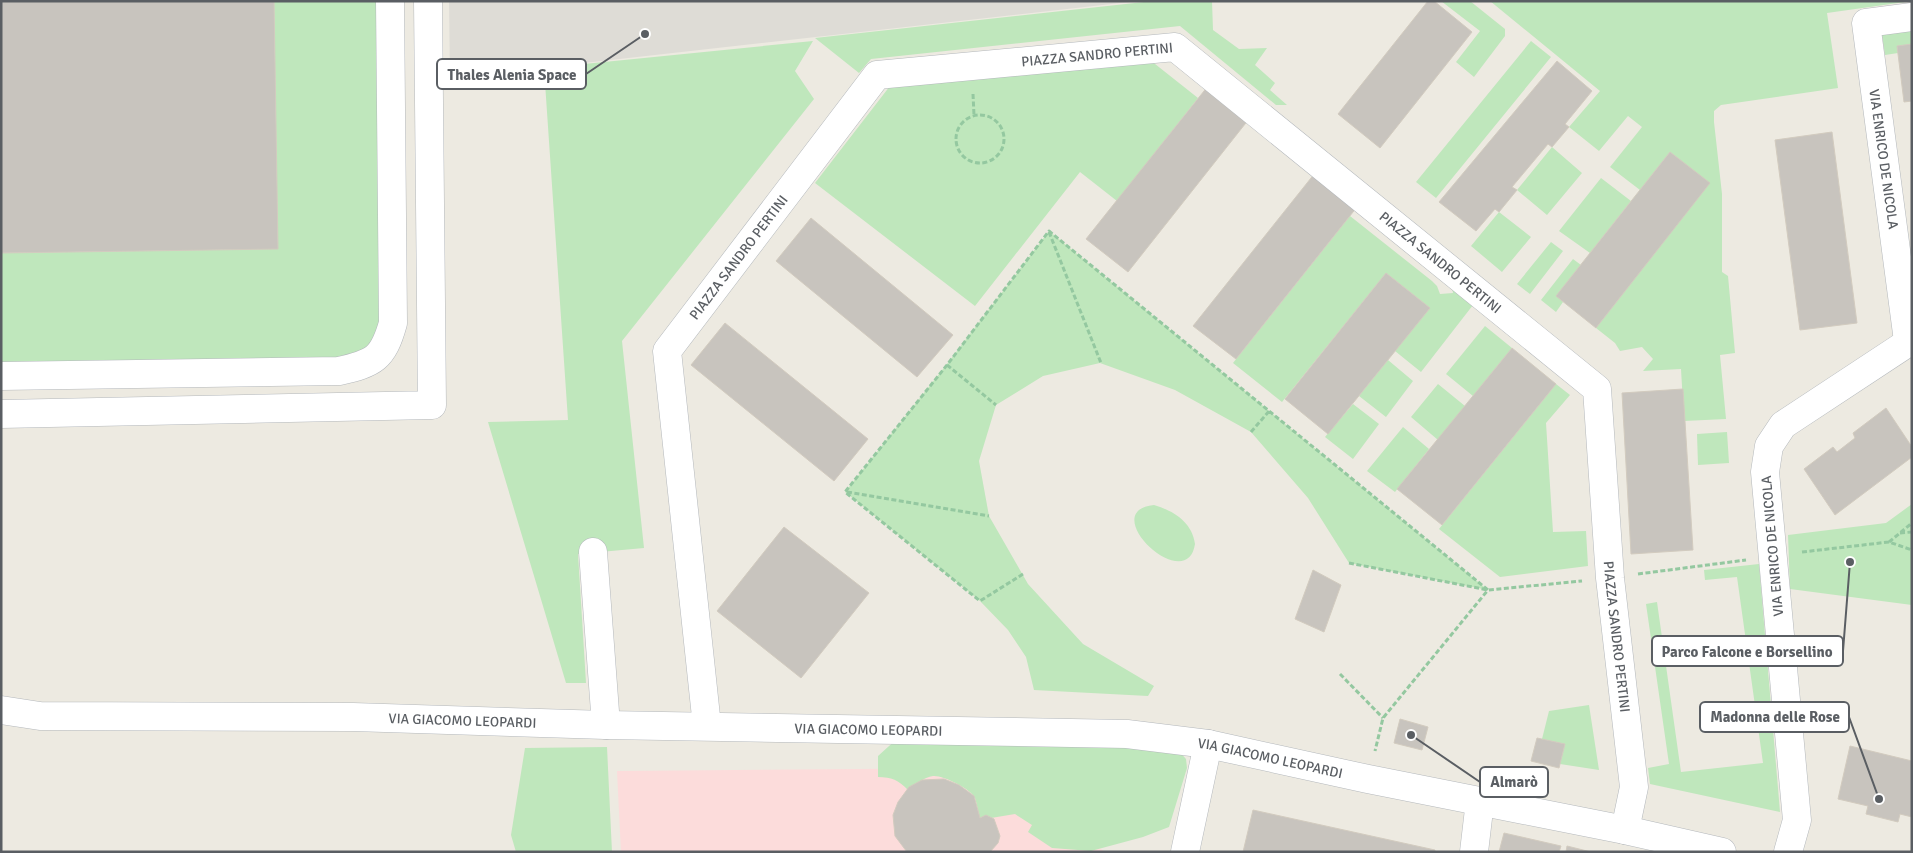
<svg xmlns="http://www.w3.org/2000/svg" width="1913" height="853" font-family="Signika,sans-serif">
<style>
.industrial{fill:#dedcd6}
.medical{fill:#fcdcdb}
.green{fill:#bfe7bc}
.building{fill:#c8c4be;stroke:#d2cbbf}
.lines{fill:none;stroke-linecap:round;stroke-linejoin:round}
.minor-casing{stroke:#b4b8bc;stroke-width:29}
.path{stroke:#94c8a0;stroke-width:3;stroke-dasharray:5 2.5;stroke-linecap:butt}
.minor{stroke:#fff;stroke-width:28}
.labels{text-anchor:middle;stroke-width:5;stroke-linejoin:round;paint-order:stroke}
.street-label{font-size:14px;fill:#5a5e63;stroke:#fff}
.leader{fill:none;stroke:#5a5e63;stroke-width:2}
.callout-dot{fill:#5a5e63;stroke:#fff;stroke-width:2}
.callout{fill:#fff;stroke:#5a5e63;stroke-width:2}
.callout-label{font-size:15px;text-anchor:middle;font-weight:bold;fill:#5a5e63}
</style>
<rect width="100%" height="100%" fill="#edeae1"/>
<path class="industrial" d="M449,1H1138L450,78Z"/>
<path class="medical" d="M988,768L1105,852H621L617,771Z"/>
<path class="green" d="M274,1H378L382,325C369,351 363,352 335,359L1,364V253L278,249Z
M1153,1H1212L1213,30L1239,49L1267,48L1255,65L1275,83L1270,90L1287,105H1276L1180,26L871,59L859,73L815,38Z
M1441,1H1470L1505,29V36L1474,77L1456,62L1480,31Z
M1490,1H1912L1827,13L1838,88L1721,105L1714,111V122L1722,194V272L1728,276L1735,353L1720,355L1726,419L1684,421L1681,369L1643,371L1653,359L1642,347L1620,351L1615,343L1596,328L1709,183L1670,152L1640,190L1610,167L1642,127L1628,116L1599,151L1569,127L1600,91Z
M1912,31V44L1897,46L1898,53L1885,55L1882,35Z
M813,41L795,71L814,99L622,341L644,548L578,554L586,683H566L488,422L568,420L544,68Z
M1531,41L1551,57L1436,198L1416,182Z
M1150,60L1198,98L1117,201L1080,172L975,306L815,183L890,86Z
M1552,147L1582,173L1547,215L1517,190Z
M1601,178L1631,201L1590,253L1559,231Z
M1499,212L1531,237L1502,272L1471,246Z
M1350,216L1432,281L1437,286L1440,294L1453,293L1452,288L1473,305L1421,372L1395,351L1430,308L1386,273L1282,402L1233,363Z
M1049,231L1488,590L1349,563L1308,498L1251,432L1175,390L1100,363L1043,376L996,405L979,461L989,516L1028,584L1083,644L1154,686L1148,696L1034,690L1026,657L1008,630L980,601L845,492L947,364Z
M1551,242L1563,251L1530,294L1517,284Z
M1573,259L1581,265L1557,296L1563,302L1556,312L1541,300Z
M1485,326L1512,348L1473,396L1446,374Z
M1388,360L1413,381L1386,417L1359,396Z
M1438,384L1465,406L1438,440L1411,417Z
M1556,384L1570,395L1546,423L1553,532L1586,531L1588,566L1500,577L1439,529Z
M1353,404L1379,424L1353,459L1325,437Z
M1403,427L1429,449L1395,492L1367,471Z
M1727,432L1729,463L1698,465L1697,434Z
M1912,504V605L1790,589L1788,535L1886,523Z
M1154,505C1174,511 1192,522 1195,544C1187,597 1095,511 1154,505Z
M1759,564L1780,812L1650,784L1648,768L1669,764L1646,604L1657,602L1681,772L1763,763L1737,577L1705,580L1704,570Z
M1589,705L1599,770L1560,764L1565,744L1542,739L1549,711Z
M899,737L1177,749L1186,759L1187,768L1169,827L1143,837L1091,851L1052,848L1028,832L1032,825L1015,814L991,818L986,815L980,818C978,812 977,804 975,798C971,789 943,775 933,776C924,777 915,785 908,790C898,780 892,777 878,777V756Z
M607,747L612,852H516L511,835L525,748Z"/>
<path class="building" d="M1,1H274L278,249L1,253Z
M1428,1H1434L1472,32L1380,148L1338,114Z
M1912,44V101L1904,102L1897,46Z
M1557,61L1592,91L1565,124L1569,127L1552,147L1548,144L1512,187L1517,190L1499,212L1495,209L1476,231L1439,202Z
M1208,86L1249,119L1128,272L1086,239Z
M1832,132L1857,323L1800,330L1775,140Z
M1670,152L1710,183L1596,328L1556,296Z
M1315,173L1357,207L1236,359L1193,326Z
M811,218L953,335L917,377L776,261Z
M1386,273L1430,308L1328,434L1285,399Z
M725,323L868,439L834,481L691,365Z
M1512,348L1556,384L1442,525L1397,489Z
M1683,389L1693,550L1631,554L1622,393Z
M1886,408L1912,447V457L1835,515L1804,469L1833,447L1837,452L1855,438L1853,433Z
M784,527L869,593L801,678L717,611Z
M1313,570L1341,585L1324,632L1295,619Z
M1400,719L1428,727L1422,750L1394,743Z
M1537,738L1565,744L1559,768L1531,761Z
M1850,746L1912,761V817L1900,814L1898,822L1866,814L1868,806L1838,799Z
M944,779L959,785L974,796L980,818L986,815L994,819L1000,836L998,843L990,852H907L895,836L893,815L898,802L909,787L922,780Z
M1253,810L1435,850V852H1243Z
M1504,833L1561,846L1559,852H1499Z
M1567,846L1591,852H1566Z"/>
<g class="lines">
<g class="minor-casing">
<g id="minor">
<path d="M1908,341L1866,23L1912,17"/>
<path d="M1,376L339,371C374,363 383,359 393,323L390,1"/>
<path d="M1,414L432,405L428,1"/>
<path d="M593,552L606,725"/>
<path id="s1" d="M1,710L40,716L353,717L606,725L1127,734L1208,744L1368,779L1625,830L1722,852"/>
<path id="s2" d="M707,726L667,351L877,75L1175,47L1597,389L1610,578L1634,787L1625,830"/>
<path d="M1185,852L1208,744"/>
<path d="M1474,852L1480,801"/>
<path d="M1788,852L1797,820L1765,472L1769,446L1783,425L1912,340"/>
</g>
</g>
<path class="path" d="M973,94L974,115
M956 139a24 24 0 1 1 48 0a24 24 0 1 1-48 0Z
M1049,232L1101,363
M947,365L996,405
M1251,432L1270,410
M847,492L989,516
M1900,533L1912,532
M1889,542L1912,523
M1802,552L1889,542L1912,550
M1349,563L1488,590L1582,581
M1023,574L980,601L845,492L947,365L1049,231L1488,590L1383,718L1375,751
M1638,574L1746,560
M1340,674L1383,718"/>
<use href="#minor" class="minor"/>
</g>
<g class="labels">
<g class="street-label">
<text dy="5" stroke="none"><textPath href="#s2" startOffset="945">PIAZZA SANDRO PERTINI</textPath></text>
<text transform="translate(1884 159) rotate(82)" y="5">VIA ENRICO DE NICOLA</text>
<text dy="5" stroke="none"><textPath href="#s2" startOffset="495">PIAZZA SANDRO PERTINI</textPath></text>
<text dy="5" stroke="none"><textPath href="#s2" startOffset="1365">PIAZZA SANDRO PERTINI</textPath></text>
<text transform="translate(1772 546) rotate(-95)" y="5">VIA ENRICO DE NICOLA</text>
<text dy="5" stroke="none"><textPath href="#s2" startOffset="1815">PIAZZA SANDRO PERTINI</textPath></text>
<text dy="5" stroke="none"><textPath href="#s1" startOffset="462">VIA GIACOMO LEOPARDI</textPath></text>
<text dy="5" stroke="none"><textPath href="#s1" startOffset="868">VIA GIACOMO LEOPARDI</textPath></text>
<text dy="5" stroke="none"><textPath href="#s1" startOffset="1272">VIA GIACOMO LEOPARDI</textPath></text>
</g>
</g>
<path class="leader" d="M645 34L586 74M1850 562L1843 651M1879 799L1849 717M1411 735L1480 782"/>
<g class="callout-dot">
<circle cx="645" cy="34" r="5"/>
<circle cx="1850" cy="562" r="5"/>
<circle cx="1879" cy="799" r="5"/>
<circle cx="1411" cy="735" r="5"/>
</g>
<g class="callout">
<rect x="437" y="59" width="149" height="30" rx="5"/>
<rect x="1652" y="636" width="191" height="30" rx="5"/>
<rect x="1700" y="702" width="149" height="30" rx="5"/>
<rect x="1480" y="767" width="68" height="30" rx="5"/>
</g>
<g class="callout-label">
<text x="512" y="80">Thales Alenia Space</text>
<text x="1747" y="657">Parco Falcone e Borsellino</text>
<text x="1775" y="722">Madonna delle Rose</text>
<text x="1514" y="787">Almarò</text>
</g>
<rect width="1913" height="853" fill="none" stroke="#5a5e63" stroke-width="5"/>
</svg>
